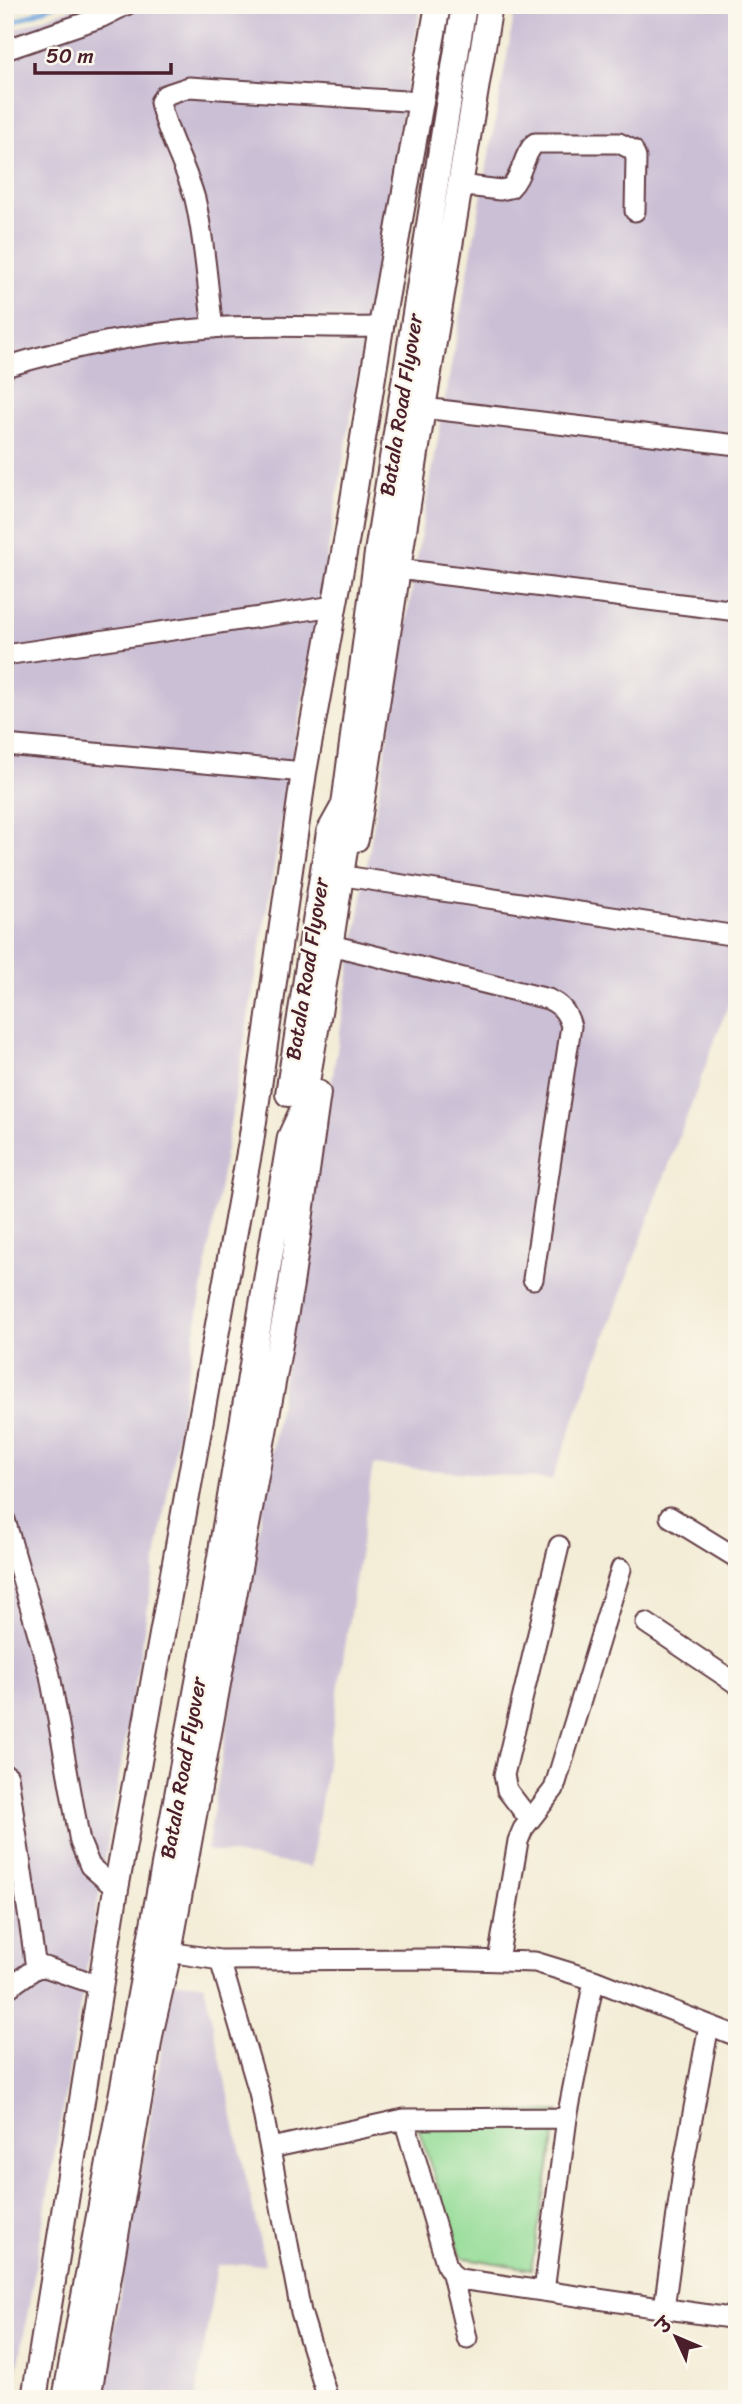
<svg xmlns="http://www.w3.org/2000/svg" width="742" height="2404" font-family="Sriracha,'Playpen Sans Deva',sans-serif">
<style>
.industrial{fill:#cbbfd5}
.green{fill:#94dc97;stroke:#6f7e61;stroke-width:2}
.lines{fill:none;stroke-linecap:round;stroke-linejoin:round}
.stream{stroke:#6fa5dc;stroke-width:5}
.minor-casing{stroke:#633e45;stroke-width:23}
.major-casing{stroke:#633e45;stroke-width:28}
.minor{stroke:#fff;stroke-width:19}
.major{stroke:#fff;stroke-width:24}
.labels{text-anchor:middle;stroke-width:5;stroke-linejoin:round;paint-order:stroke}
.street-label{font-size:21px;fill:#4a1f2b;stroke:#fbf7ec}
</style>
<rect width="100%" height="100%" fill="#fbf7ec"/>
<filter id="ink" filterUnits="userSpaceOnUse"><feTurbulence type="fractalNoise" baseFrequency=".0143" numOctaves="2"/><feDisplacementMap in="SourceGraphic" scale="14" xChannelSelector="R" yChannelSelector="G"/><feConvolveMatrix kernelMatrix="1 2 1 2 8 2 1 2 1" color-interpolation-filters="sRGB"/></filter>
<filter id="wash" filterUnits="userSpaceOnUse"><feTurbulence type="fractalNoise" baseFrequency=".00686" numOctaves="4" result="noise"/><feDisplacementMap in="SourceGraphic" scale="28" xChannelSelector="R" yChannelSelector="G"/><feGaussianBlur stdDeviation="1.57" result="paint"/><feColorMatrix in="noise" values="0 0 0 0 0 0 0 0 0 0 0 0 0 0 0 0 0 1.4 0 .05"/><feComposite in="paint" operator="in"/></filter>
<g filter="url(#wash)">
<rect width="100%" height="100%" fill="#f3ecd6"/>
<path class="industrial" d="M80,5H421L13,2399H5V33Z
M516,5H737V981L552,1480L373,1465L311,1867L207,1850L420,539Z
M173,1982L204,1984L265,2264L217,2265L196,2399H102Z"/>
<path class="green" d="M559,2111L531,2269L461,2257L414,2115Z"/>
<g class="lines">
<path class="stream" d="M5,26L54,5"/>
</g>
</g>
<g filter="url(#ink)">
<g class="lines">
<g class="minor-casing">
<path id="minor" d="M5,50L102,17L126,5
M460,185L500,190L510,188C523,176 522,156 535,143H619L633,150L636,158L635,211
M213,328C207,285 205,241 195,199C186,166 166,133 160,102L165,95L189,87L421,102
M5,367C71,347 141,333 210,328C266,324 324,328 381,327
M423,408L737,445
M398,569L737,611
M5,655L334,606
M5,745L304,772
M351,877L737,936
M339,947L548,999C561,1005 567,1012 571,1026L533,1279
M670,1517L737,1558
M5,1520L50,1675L80,1842L90,1866L116,1889
M646,1623L737,1684
M8,1776L36,1968
M530,1820L507,1790L504,1775L559,1546
M169,1952L220,1960L259,2092L301,2312L328,2399
M220,1960L439,1959L535,1962L594,1980L737,2036
M498,1960L518,1841L523,1829L554,1789L621,1569
M5,1990L36,1968L45,1967L101,1986
M404,2119L447,2266L452,2274L459,2279L737,2319
M271,2148L404,2119L567,2118
M452,2274L467,2338
M544,2291L567,2118L594,1980
M664,2308L684,2163L709,2025"/>
</g>
<g class="major-casing">
<path id="major" d="M356,839L423,408L490,5
M288,1094L329,832L344,805
M34,2399L116,1889L251,1142L304,772L348,531L381,327L438,5
M65,2399L209,1623L290,1137L302,1111L329,954L348,830L344,805L377,553L464,5
M88,2399L151,2031L169,1952L291,1284L318,1093"/>
</g>
<use href="#minor" class="minor"/>
<use href="#major" class="major"/>
</g>
</g>
<g class="labels">
<g class="street-label">
<text transform="translate(401 405) rotate(-81)" y="7">Batala Road Flyover</text>
<text transform="translate(307 969) rotate(-81)" y="7">Batala Road Flyover</text>
<text transform="translate(183 1768) rotate(-80)" y="7">Batala Road Flyover</text>
</g>
</g>
<rect width="742" height="2404" fill="none" stroke="#fbf7ec" stroke-width="28"/>
<g transform="translate(676 2337) rotate(314)" stroke="#fbf7ec" stroke-width="5" paint-order="stroke">
<path d="M0-5L12 26L0 18L-12 26Z" fill="#4a1f2b"/>
<text y="-10" font-size="19" font-weight="bold" text-anchor="middle" fill="#4a1f2b">उ</text>
</g>
<path d="M35 63v10h136v-10" fill="none" stroke="#4a1f2b" stroke-width="3.5"/>
<text x="46" y="63" font-size="21" fill="#4a1f2b" stroke="#fbf7ec" stroke-width="5" paint-order="stroke">50 m</text>
</svg>
